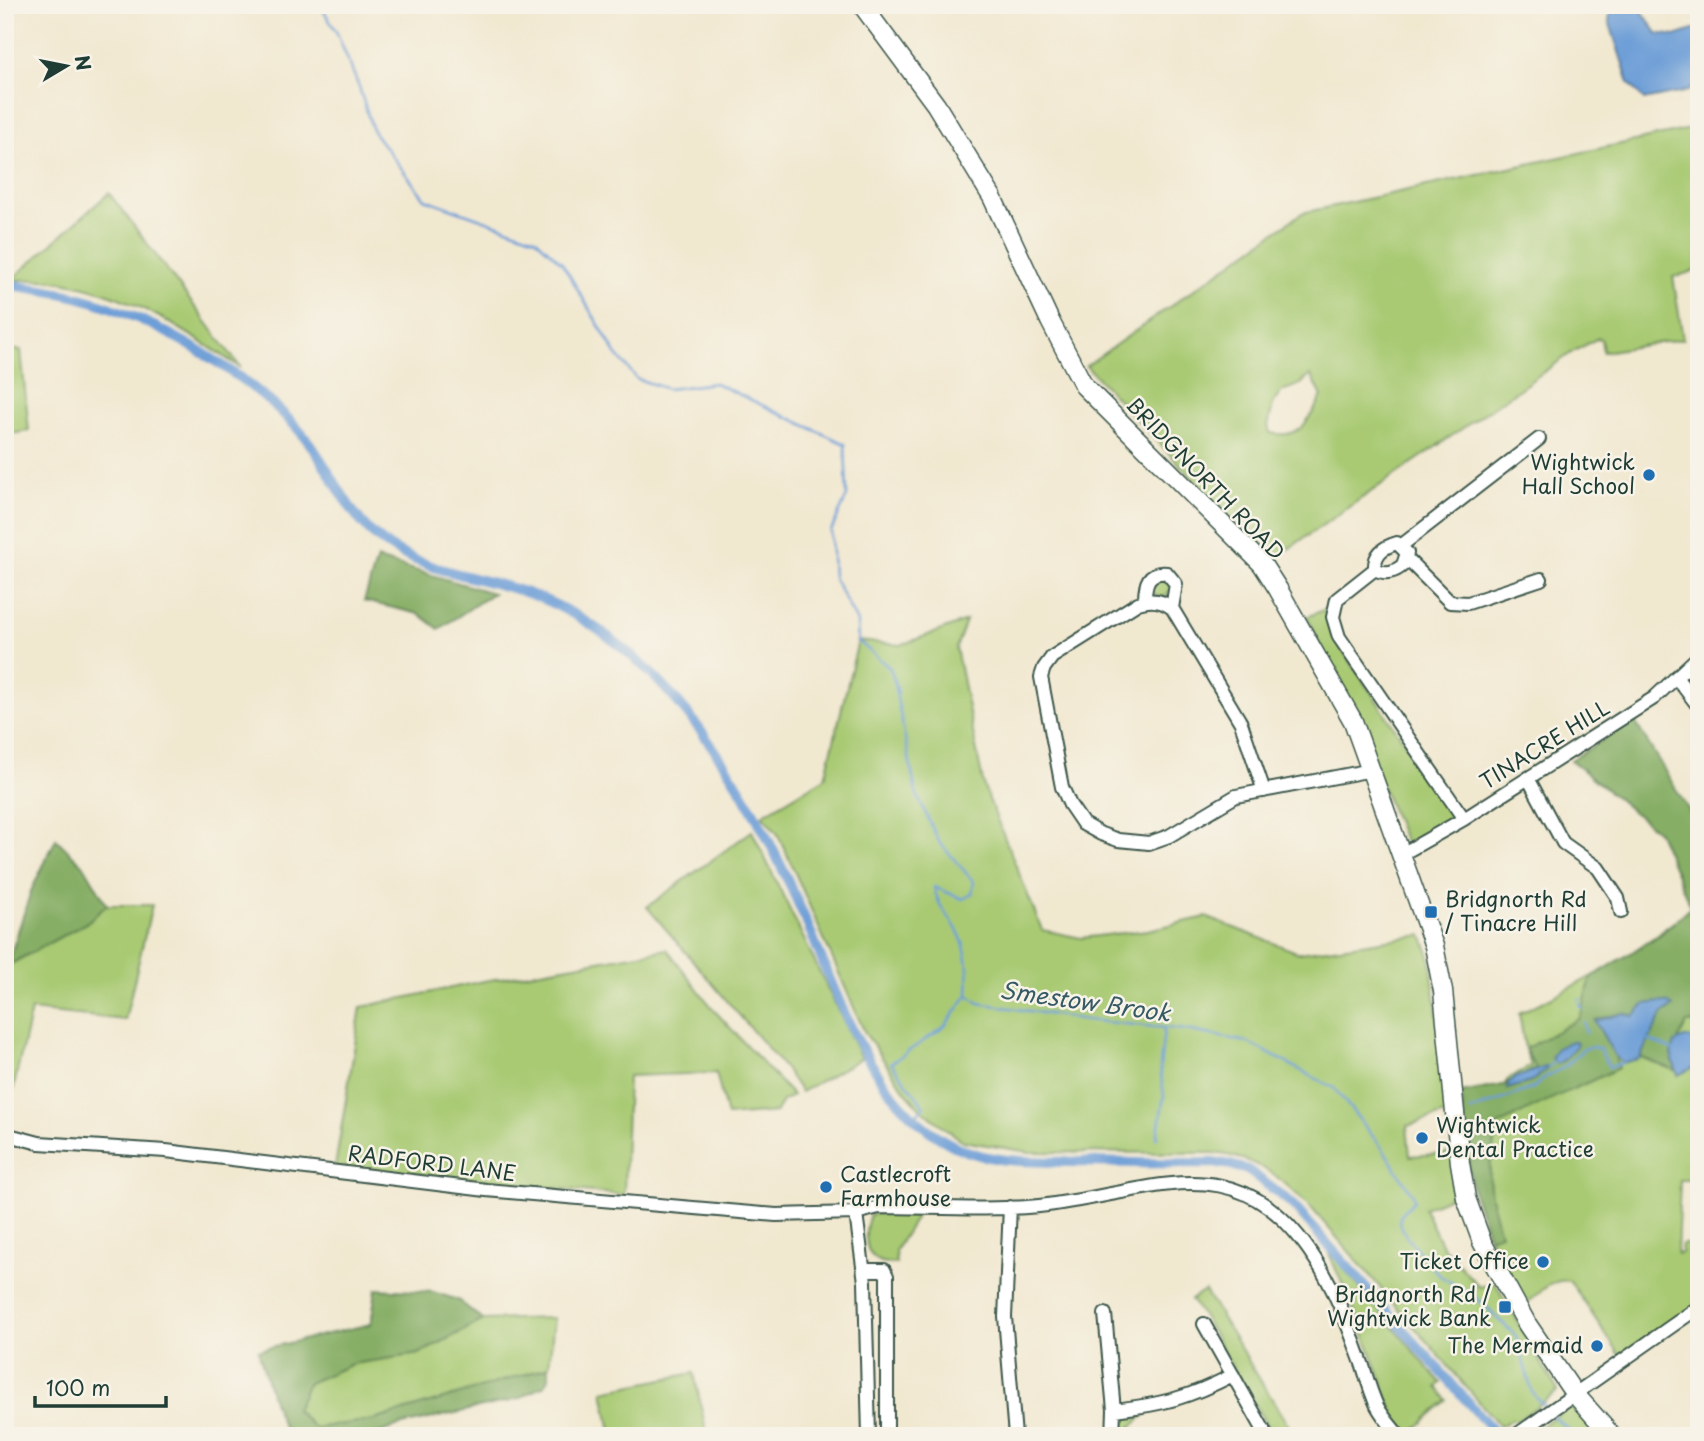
<svg xmlns="http://www.w3.org/2000/svg" width="1704" height="1441" font-family="'Playpen Sans',sans-serif">
<style>
.green{fill:#a9ca73;stroke:#648454;stroke-width:2;fill-rule:evenodd}
.forest{fill:#86ae65;stroke:#52764c;stroke-width:2}
.water{fill:#6d9ed7;stroke:#466e86;stroke-width:2}
.lines{fill:none;stroke-linecap:round;stroke-linejoin:round}
.stream{stroke:#6d9ed7;stroke-width:2.5}
.canal{stroke:#6d9ed7;stroke-width:10}
.minor-casing{stroke:#3e574b;stroke-width:16}
.highway-casing{stroke:#3e574b;stroke-width:21}
.minor{stroke:#fff;stroke-width:12}
.highway{stroke:#fff;stroke-width:18}
.poi-dot{fill:#1f6fb2;stroke:#f7f3e8;stroke-width:2.5}
.labels{text-anchor:middle;stroke-width:5;stroke-linejoin:round;paint-order:stroke}
.poi-label{font-size:21px;fill:#1f3d34;stroke:#f7f3e8;text-anchor:end}
.street-label{font-size:21px;fill:#1f3d34;stroke:#f7f3e8}
.water-label{font-size:23px;font-style:italic;fill:#365a65;stroke:#f7f3e8}
</style>
<rect width="100%" height="100%" fill="#f7f3e8"/>
<filter id="ink" filterUnits="userSpaceOnUse"><feTurbulence type="fractalNoise" baseFrequency=".0143" numOctaves="2"/><feDisplacementMap in="SourceGraphic" scale="14" xChannelSelector="R" yChannelSelector="G"/><feConvolveMatrix kernelMatrix="1 2 1 2 8 2 1 2 1" color-interpolation-filters="sRGB"/></filter>
<filter id="wash" filterUnits="userSpaceOnUse"><feTurbulence type="fractalNoise" baseFrequency=".00686" numOctaves="4" result="noise"/><feDisplacementMap in="SourceGraphic" scale="28" xChannelSelector="R" yChannelSelector="G"/><feGaussianBlur stdDeviation="1.57" result="paint"/><feColorMatrix in="noise" values="0 0 0 0 0 0 0 0 0 0 0 0 0 0 0 0 0 1.4 0 .05"/><feComposite in="paint" operator="in"/></filter>
<g filter="url(#wash)">
<rect width="100%" height="100%" fill="#f1e8d0"/>
<path class="green" d="M1699,127V270L1673,277L1683,339L1603,352L1601,339L1598,338L1574,351L1271,561L1086,366L1302,213ZM1311,375L1322,396C1309,419 1302,440 1270,433L1268,426L1273,404L1282,391L1301,384Z
M109,193L241,368C185,330 123,289 54,281C40,279 25,280 11,280Z
M21,350L29,431L5,435V350Z
M1151 587a10 10 0 1 1 20 0a10 10 0 1 1-20 0Z
M1328,608L1337,642L1456,819L1410,845L1405,842L1342,691L1307,617Z
M966,621L956,648L984,787L1042,930L1081,938L1148,930L1206,917L1299,953L1422,935L1430,956L1449,1113L1407,1126L1410,1156L1453,1153L1457,1194L1424,1208L1442,1246L1479,1287L1495,1283L1558,1391L1517,1421L1512,1419L1500,1426L1313,1210C1282,1179 1260,1158 1215,1153L1029,1152L963,1141L938,1123L919,1107L905,1091L865,1033L786,852L777,833L762,815L825,778L858,641L901,645Z
M1571,760L1699,828V1186H1691L1690,1180H1680L1677,1254L1681,1253L1682,1244H1693V1241L1699,1242V1303L1621,1357L1570,1281C1552,1277 1537,1295 1523,1306L1489,1237L1461,1093L1504,1085L1509,1078L1531,1066L1525,1049L1519,1013C1582,983 1639,954 1691,907L1658,832Z
M752,831L861,1058L801,1092L786,1070L647,907Z
M107,905H152L125,1020L31,1010L5,1126L7,966L86,923Z
M667,949L713,1009L793,1096L782,1101L776,1112L727,1116L716,1073L628,1076L624,1195L335,1167L361,1007L484,981Z
M889,1211L919,1212L895,1251L896,1264C891,1263 883,1263 879,1261C863,1254 864,1229 870,1215Z
M1327,1249L1441,1383L1437,1387L1447,1400L1410,1434L1394,1414L1363,1331Z
M1205,1291L1295,1436H1273L1204,1318L1191,1300Z
M554,1318L549,1367L374,1420L314,1428L296,1410L307,1383L352,1364L419,1354L483,1320Z
M694,1373L707,1436H612L603,1391Z
M1571,1405L1600,1436H1527Z
M1152,1409L1123,1434L1125,1416L1132,1412Z"/>
<path class="forest" d="M377,559L493,593L439,629L419,614L364,601Z
M1634,720L1699,827V1022L1687,1023L1671,1054L1676,1071L1640,1057L1663,1013L1671,1009L1634,1016L1624,1013L1595,1020L1615,1056L1618,1068C1579,1088 1537,1103 1498,1126C1487,1171 1486,1188 1500,1233L1489,1237L1474,1195L1465,1142L1461,1093L1504,1085L1536,1068L1525,1049L1580,1018L1591,978L1661,934L1691,907L1658,832L1571,760Z
M56,839L85,867L107,905L86,923L7,966L31,891Z
M376,1289L433,1292L458,1300L483,1320L419,1354L352,1364L308,1383L296,1410L314,1428L374,1420L549,1367V1378L545,1385L518,1399L402,1425L370,1436H287L274,1404L258,1350L371,1324Z"/>
<path class="water" d="M1611,5H1638L1657,33L1675,36L1699,28V82L1688,91L1644,100L1629,83L1609,21Z
M1660,1002L1668,1003L1673,1007L1663,1013L1639,1059L1622,1063L1615,1056L1595,1021L1624,1013L1633,1016L1645,1004Z
M1684,1038H1690L1695,1040L1699,1065L1678,1075L1671,1054L1675,1042Z
M1571,1041L1576,1042L1577,1045L1564,1060L1557,1064L1551,1058L1557,1048Z
M1545,1067L1548,1068L1531,1082L1507,1089L1508,1084L1514,1078Z"/>
<g class="lines">
<path class="stream" d="M320,5L336,31L359,87L373,131L425,199L535,238L562,263L616,354L637,379L668,389L715,383L845,444L847,496L831,531L833,577L857,622L858,641L890,668L898,693L895,688L916,793L939,842L974,882L972,894L963,899L934,887C940,912 946,910 957,930C969,950 969,973 968,995L979,1003L1086,1020L1186,1030L1247,1042L1334,1088L1383,1149L1413,1195L1414,1201L1402,1212L1399,1221L1406,1236L1439,1275L1478,1299L1516,1336L1532,1392L1547,1409
M1579,1001L1580,999
M1580,1004L1582,1009
M1584,1023L1586,1032
M1649,1040L1672,1050
M1548,1068L1554,1061
M1471,1111L1533,1088L1544,1078L1566,1066L1583,1049L1593,1047L1600,1049L1609,1067L1622,1063
M914,1118L924,1106L891,1063L944,1027L968,995
M1157,1138L1164,1096L1160,1067L1164,1028
M1551,1414L1575,1436"/>
<path class="canal" d="M5,284C29,288 53,291 77,297C152,316 258,378 307,440C334,474 347,516 383,542C422,570 468,575 512,588C601,614 670,683 720,758C754,807 779,860 803,914C837,992 865,1090 940,1138C983,1166 1032,1161 1081,1162C1124,1163 1167,1164 1210,1163L1226,1164L1248,1170L1291,1203L1498,1436"/>
</g>
</g>
<g filter="url(#ink)">
<g class="lines">
<g class="minor-casing">
<path id="minor" d="M1397,543L1407,553L1403,565C1395,572 1385,575 1375,569C1374,554 1383,547 1397,543Z
M1402,545L1539,439
M1407,559L1450,602L1468,603L1541,579
M1375,569L1337,599L1333,617L1339,637L1464,819
M1145,600C1145,583 1148,571 1167,573L1176,584L1172,608
M1676,677L1699,707
M1528,778L1563,843L1598,868L1618,898L1621,912
M1264,791L1241,723L1172,608C1162,600 1150,599 1138,603L1052,657L1044,668L1041,677L1062,787L1070,805L1083,824L1101,834L1118,840L1149,843L1169,836L1236,796L1372,770
M1402,854L1464,819L1654,698L1699,656
M5,1134L39,1143L166,1151L486,1190L776,1215L856,1213L879,1207C932,1207 986,1211 1039,1206C1153,1194 1237,1139 1315,1259C1337,1292 1349,1329 1363,1366C1367,1379 1371,1393 1377,1406C1383,1417 1391,1426 1399,1436
M1010,1207L1005,1317L1015,1436
M856,1213L865,1282L869,1436
M864,1270H884L887,1276V1436
M1105,1314L1114,1410L1113,1436
M1204,1324L1267,1436
M1114,1410C1164,1404 1188,1398 1233,1375
M1515,1436L1699,1307"/>
</g>
<g class="highway-casing">
<path id="highway" d="M862,5L936,105L992,197L1050,321L1084,386L1262,564L1278,589L1353,721L1434,946L1443,991L1460,1163L1466,1198L1482,1242L1527,1324L1574,1393L1612,1436"/>
</g>
<use href="#minor" class="minor"/>
<use href="#highway" class="highway"/>
</g>
</g>
<g class="poi-dot">
<circle cx="1649" cy="475" r="7"/>
<rect x="1424" y="905" width="14" height="14" rx="3.5"/>
<circle cx="1422" cy="1138" r="7"/>
<circle cx="826" cy="1187" r="7"/>
<circle cx="1543" cy="1262" r="7"/>
<rect x="1498" y="1300" width="14" height="14" rx="3.5"/>
<circle cx="1597" cy="1346" r="7"/>
</g>
<g class="labels">
<g class="poi-label">
<text x="1635" y="470">Wightwick<tspan x="1635" dy="24">Hall School</tspan></text>
<text x="1445" y="907" text-anchor="start">Bridgnorth Rd<tspan x="1445" dy="24">/ Tinacre Hill</tspan></text>
<text x="1436" y="1133" text-anchor="start">Wightwick<tspan x="1436" dy="24">Dental Practice</tspan></text>
<text x="840" y="1182" text-anchor="start">Castlecroft<tspan x="840" dy="24">Farmhouse</tspan></text>
<text x="1529" y="1269">Ticket Office</text>
<text x="1491" y="1302">Bridgnorth Rd /<tspan x="1491" dy="24">Wightwick Bank</tspan></text>
<text x="1583" y="1353">The Mermaid</text>
</g>
<g class="street-label">
<text transform="translate(1205 479) rotate(46)" y="7">BRIDGNORTH ROAD</text>
<text transform="translate(1545 745) rotate(-32)" y="7">TINACRE HILL</text>
<text transform="translate(432 1164) rotate(7)" y="7">RADFORD LANE</text>
</g>
<g class="water-label">
<text transform="translate(1085 1002) rotate(8)" y="8">Smestow Brook</text>
</g>
</g>
<rect width="1704" height="1441" fill="none" stroke="#f7f3e8" stroke-width="28"/>
<g transform="translate(66 66) rotate(80)" stroke="#f7f3e8" stroke-width="5" paint-order="stroke">
<path d="M0-5L12 26L0 18L-12 26Z" fill="#1f3d34"/>
<text y="-10" font-size="19" font-weight="bold" text-anchor="middle" fill="#1f3d34">N</text>
</g>
<path d="M35 1396v10h131v-10" fill="none" stroke="#1f3d34" stroke-width="3.5"/>
<text x="46" y="1396" font-size="21" fill="#1f3d34" stroke="#f7f3e8" stroke-width="5" paint-order="stroke">100 m</text>
</svg>
